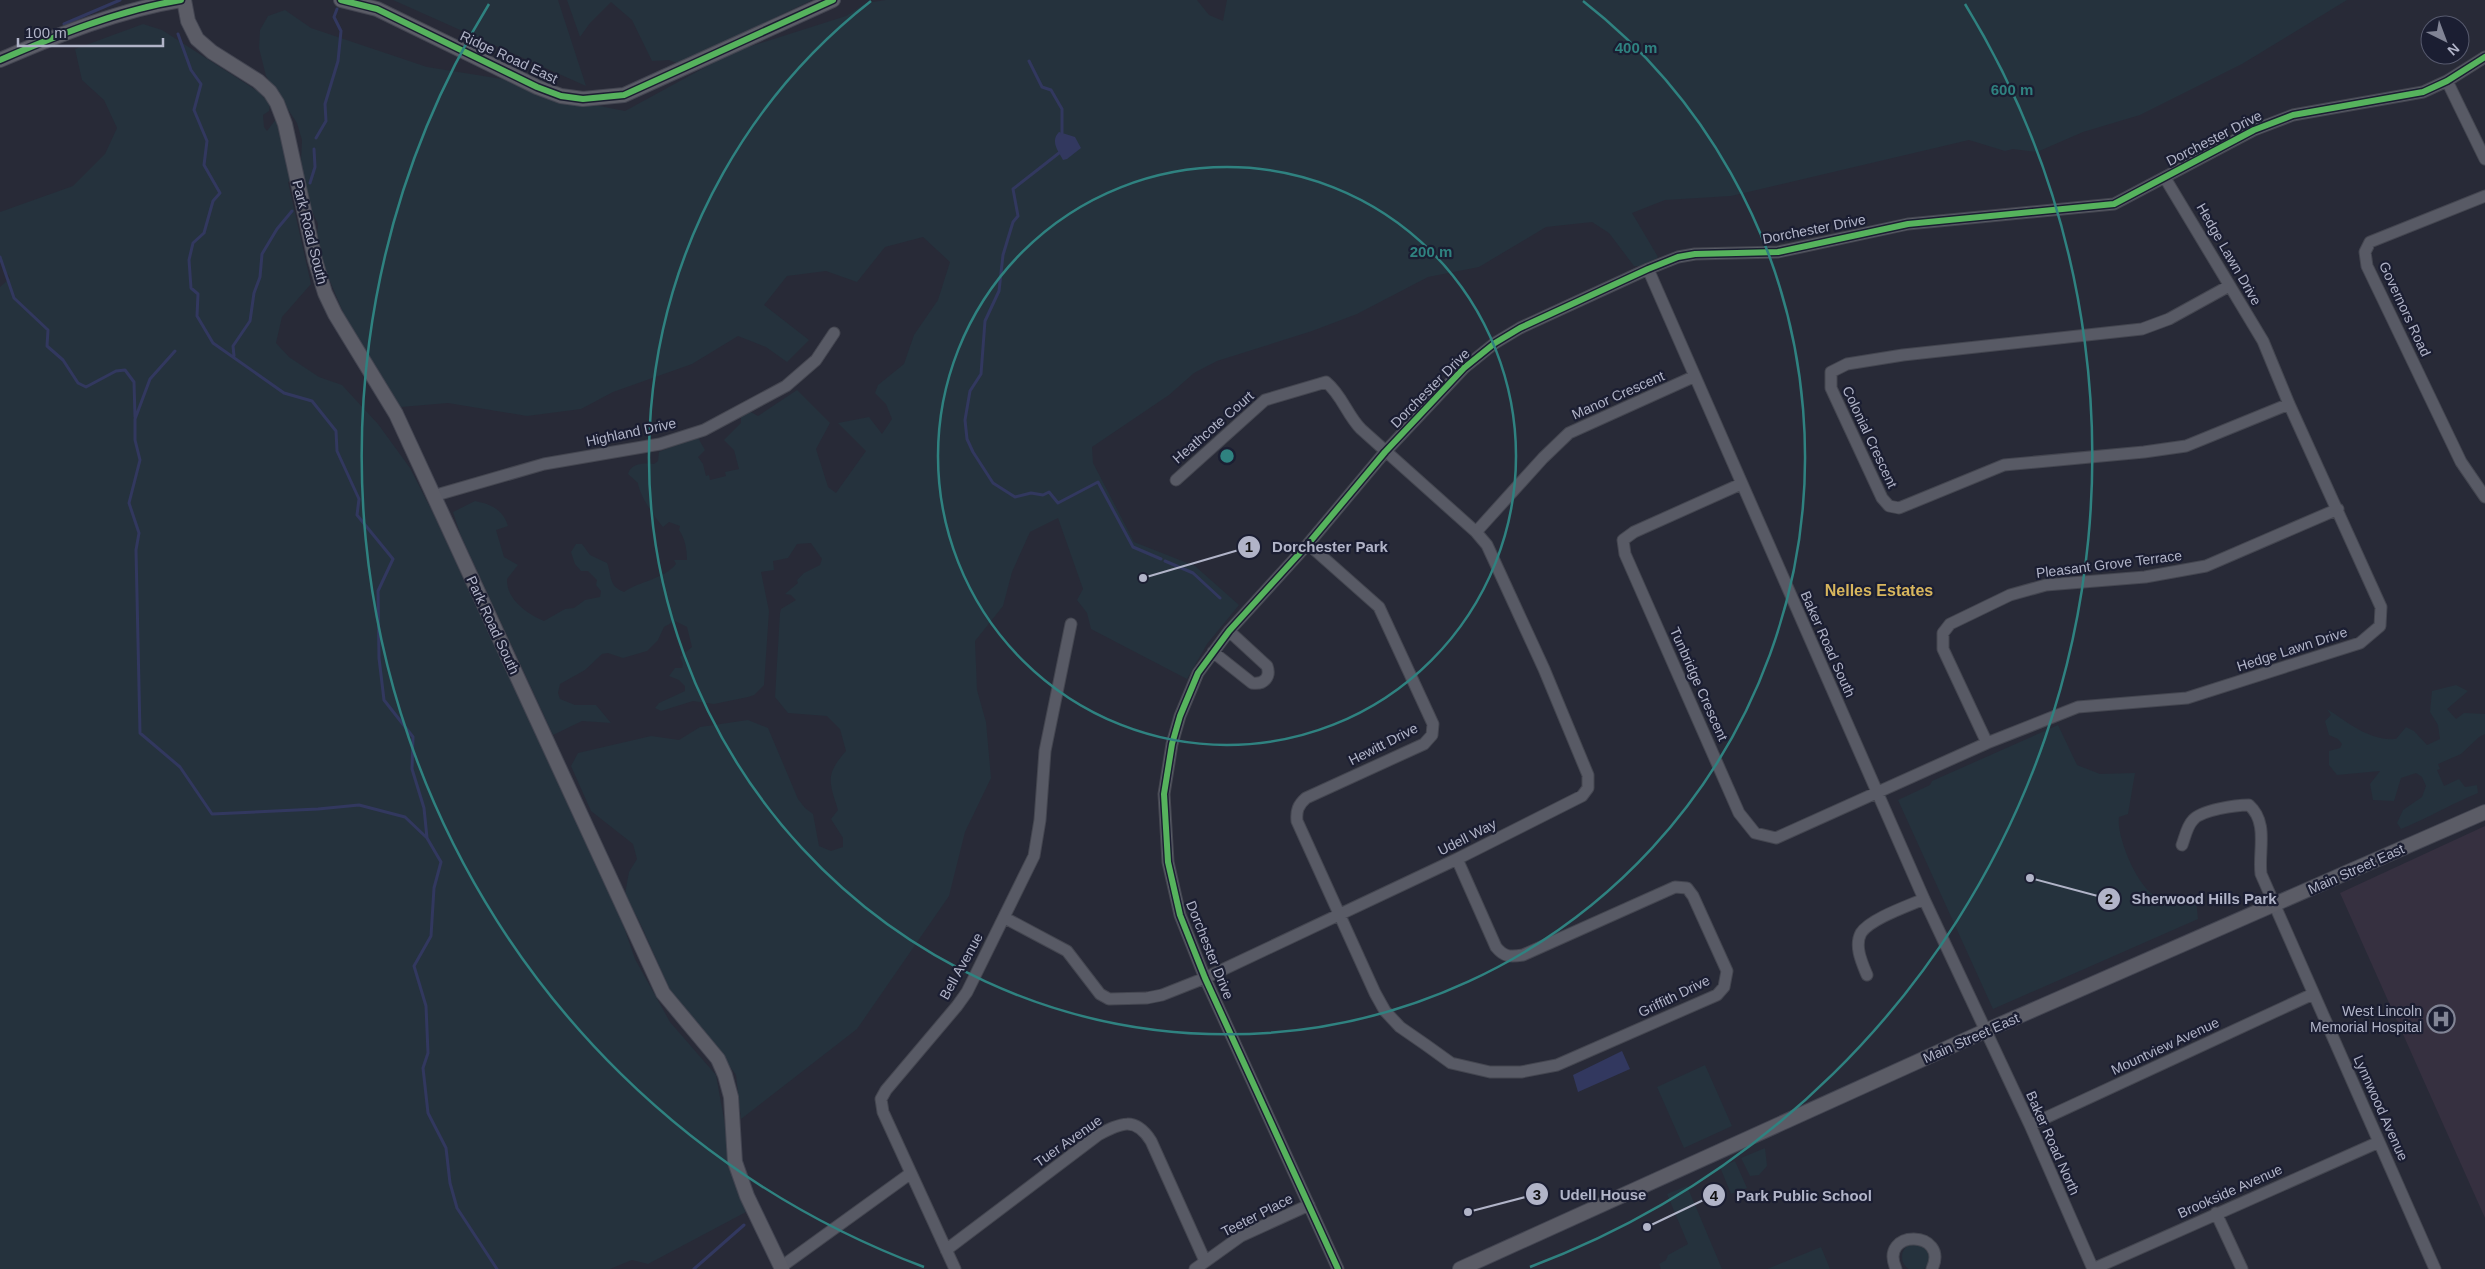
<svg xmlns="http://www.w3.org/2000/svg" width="2485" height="1269" font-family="Helvetica,sans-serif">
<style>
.medical{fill:#363040}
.green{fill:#25323d}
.water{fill:#32385f}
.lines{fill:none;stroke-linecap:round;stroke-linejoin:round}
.stream{stroke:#32385f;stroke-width:3}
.minor-casing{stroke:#444650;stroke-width:13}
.major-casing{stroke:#434551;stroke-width:16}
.minor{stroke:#585a65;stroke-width:11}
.major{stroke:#5b5c66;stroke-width:14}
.cycleway-casing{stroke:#1b1e32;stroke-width:9}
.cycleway{stroke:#56b35d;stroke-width:6}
.ring{fill:none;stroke:#2f8280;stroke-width:2.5}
.labels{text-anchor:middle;stroke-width:4.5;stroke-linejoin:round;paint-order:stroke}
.street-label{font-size:14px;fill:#b1b4c8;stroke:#1b1e32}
.poi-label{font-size:14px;fill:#b1b4c8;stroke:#1b1e32;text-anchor:end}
.quarter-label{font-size:16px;font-weight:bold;fill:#d8b65d;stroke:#1b1e32}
.centre{fill:#2f8280;stroke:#1b1e32;stroke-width:2.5}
.ring-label{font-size:15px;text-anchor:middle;font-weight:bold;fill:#2f8280;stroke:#1b1e32;stroke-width:4.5;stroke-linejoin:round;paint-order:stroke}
.leader{fill:none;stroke:#b1b4c8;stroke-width:2}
.callout-dot{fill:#b1b4c8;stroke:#1b1e32;stroke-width:2}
.mark-label{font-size:15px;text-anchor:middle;font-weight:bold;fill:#111}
.callout-label{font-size:15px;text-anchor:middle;font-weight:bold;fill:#b1b4c8;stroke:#1b1e32;stroke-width:4.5;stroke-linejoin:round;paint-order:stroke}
</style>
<rect width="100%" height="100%" fill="#282a37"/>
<path class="medical" d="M2485,826V1218L2340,893Z"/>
<path class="green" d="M393,0H558L586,86Z
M567,0H812L679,64L669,60L652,61L632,20L611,2L590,23L580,37Z
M886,0H1197L1209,15L1223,21L1227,0H2347L2242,64L2140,115L2083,132L2037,152L2013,149L2005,151L1969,140L1731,196L1665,200L1632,213L1658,257L1650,266H1634L1609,233L1592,222L1546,227L1479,267L1428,277L1357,314L1312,331L1217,361L1194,373L1169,395L1092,447L1093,463L1134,542L1195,566L1239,605L1207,644L1187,679L1091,629L1087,613L1077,600L1083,589L1058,518L1030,532L1012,572L1003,606L975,641L977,690L986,722L991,778L965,832L949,896L857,1029L741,1119L736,1075L702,1028L672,995L641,925L625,894L629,872L637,859L633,844L591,811L571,766L578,753L651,736L679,740L700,727L748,720L768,728L798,799L805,808L813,814L819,846L831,851L843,847V838L831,819L838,810C829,781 825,775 846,751L840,729L827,716L788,713L775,697L780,613L781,609L796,600L791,595L785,594L798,583L797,580L804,573L820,565L822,559L811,543L797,544L788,558L773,561L774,570L761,572L769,611L764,685L754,695L748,697L714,704L693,701L661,711L655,708L659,703L685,691V686L679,680L669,676L675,668H682L683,664L680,657L692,647L687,627L675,621L664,627L658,640L647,651L623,658L608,653L602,654L585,670L560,684L558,693L560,699L575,705H596L611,723L582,721L553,735L461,536L453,512L475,501C490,504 503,509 508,526L496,530L504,557L518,565L507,579C506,599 527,614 544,621L565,609L574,608L585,600L600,597L601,591L596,585L597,580L588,571H581L575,564L571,552L576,544H582L590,555L607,563C612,575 608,586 624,592C640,581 664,579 676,564L674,560H687C687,550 685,538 679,530L680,526L669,522L663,527C655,518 639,495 638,483L628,474C631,463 644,463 654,464L658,461L659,452L697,436L705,450L698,457L703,464L706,476L709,475L710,480L726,476L725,472L739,469L734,450L724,440L741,423V415L749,411L758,416L797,390L830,423L816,449L828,487L836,493L866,451L838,423L869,417L882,434L892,419L886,404L875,393L878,385L904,364L914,335L938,300L950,262L923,237L885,247L857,282L826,271L787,276L764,305L809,340L787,362L766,347L738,336L692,364L613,392L581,409L527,416L448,403L401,407L374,372L351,331L316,248L318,224L300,185L302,140L297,123L266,76L259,48L260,30L268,16L285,10L311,28L427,67L502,79L569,100L625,111L733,52L846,16L866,3Z
M143,24L162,30L259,92L270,104L269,111L263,115L264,127L267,131L276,119L279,125L293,179L288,182L311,284L282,317L276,343L289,357L319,377L342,385L378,424L410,468L434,515L618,910L635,959L670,1022L716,1075L727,1136L746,1212L648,1264L632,1260L610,1269H0V287L10,278L0,261V212L73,186L105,154L117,128L104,100L82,80L75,49Z
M2456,685L2468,691L2447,709L2456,719L2464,713L2485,714V734L2479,737L2461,754L2438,764L2440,769L2437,770L2444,786L2459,779L2465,787L2477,785L2478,793C2451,804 2428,818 2401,829L2397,823L2403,810L2422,797L2426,786L2422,777L2416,773L2401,778L2394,801L2373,800L2370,784L2380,771L2337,775L2329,765V751L2340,748L2342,744L2338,739L2329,735L2325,721L2331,715L2327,709C2349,723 2369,741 2396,739L2406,727L2414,731L2427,745L2440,739L2438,725L2430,712L2432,691Z
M2058,725L2077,765L2100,774L2135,773L2128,814L2119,817C2116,836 2137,886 2154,895C2165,901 2184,900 2196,899L2198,919L1993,1009L1898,800L1930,785L1932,781Z
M1705,1065L1732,1126L1684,1148L1657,1087Z
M1765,1148L1767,1166L1759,1175L1750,1176L1741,1158Z
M1735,1161L1747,1188L1731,1194L1720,1167Z
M1687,1186L1722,1269H1661L1659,1264L1666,1260L1668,1255L1688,1244L1667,1194Z
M1902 1257a14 14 0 1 1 28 0a14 14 0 1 1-28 0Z
M1821,1247L1830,1269H1767Z"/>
<path class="water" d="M1059,132L1075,137L1081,148L1067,159L1063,160C1058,151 1050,141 1059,132Z
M1622,1051L1630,1069L1578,1092L1573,1075Z"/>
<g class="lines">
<path class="stream" d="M64,24L120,0
M178,34L191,70L201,84L194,110L207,141L204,165L220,193L213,201L204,233L193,243L189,260L191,288L198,294L197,316L213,343L284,393L312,401L336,431L337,451L359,499L357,515L393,559L378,591L379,658L384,700L413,737L412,769L424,808L427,838L441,862L434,888L431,936L414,966L426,1006L428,1053L423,1068L428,1113L446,1148L450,1183L457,1208L497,1269
M1029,61L1042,87L1051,90L1062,109V133
M316,138L326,121L325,104L338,61L341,31L334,17L337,9
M1059,153L1013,189L1018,216L1013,222L1003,255L999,291L985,321L981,374L970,391L965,420L967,439L973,452L993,483L1015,497L1031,493L1043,495L1049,492L1058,503L1098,482L1133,547L1161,559
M310,183L315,167L314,149
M0,257L14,298L48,330L47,346L63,360L78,383L86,387L116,371L125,370L134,382L135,417
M175,351L150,379L135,419V440L140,460L129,503L139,533L136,550L140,733L180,767L212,814L318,809L359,805L405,817L426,837
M234,356L233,346L250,321L254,293L260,277L262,254L277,229L292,211
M1165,561L1193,573L1220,598
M694,1269L744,1225"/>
<g class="minor-casing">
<path id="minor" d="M2447,81L2485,159
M2485,196L2370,242L2365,252L2367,266L2461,462L2485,497
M1648,269L1924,899L2030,1125L2093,1269
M2229,286L2169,319L2142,329L1903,355L1847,364L1831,372V388L1882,498L1889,506L1899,508L2004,465L2144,452L2186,446L2289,404
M1741,484L1634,532L1623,540L1625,554L1739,813L1755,833L1776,838L1987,743L2078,707L2187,698L2360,643L2380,626L2381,607L2289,404L2263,341L2165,178
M433,496L544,464L660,444L704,430L786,386L816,360L834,333
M1476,532L1543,458L1569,433L1693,377
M1308,544L1379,607L1433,724L1432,735L1424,744L1306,798C1298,805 1296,811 1297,821L1375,993L1385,1011L1400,1027L1426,1045L1451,1063L1490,1072H1521L1557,1065L1717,995L1724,987L1727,971L1693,896L1687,888L1675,887L1523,955C1510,957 1504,957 1496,947L1457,859
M1213,652L1252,683C1264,685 1271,677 1267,666L1229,631
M1987,743L1943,649V633L1950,624L2010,595L2046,585L2145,577L2206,566L2338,509
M2182,845C2185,837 2187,826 2193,820C2201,810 2236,805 2249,805C2269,823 2258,851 2261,874L2435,1269
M1005,918L1067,951L1100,994L1109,999L1147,998L1162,995L1205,978L1457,859L1582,796L1588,788V775L1544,669L1487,545L1476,532L1361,429C1347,415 1342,395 1326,382L1265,400L1176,480
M1867,975C1862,963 1854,946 1861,933C1870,919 1908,906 1924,899
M2030,1125L2313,994
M2216,1213L2242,1269
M946,1250L1098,1135C1121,1123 1135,1116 1151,1141L1205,1261
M781,1267L911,1173
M955,1269L883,1112L881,1099L886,1090L957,1006L967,992L1034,856L1040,820L1045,751L1071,624
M1195,1269L1241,1236L1309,1205
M1338,1269L1205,978L1180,915L1168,862L1164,794L1172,744L1180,716L1198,673L1229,631L1308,544L1385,452L1464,368L1495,343L1520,328L1648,269L1678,257L1695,254L1778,252L1908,224L2114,204L2254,130L2293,115L2423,92L2447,81L2485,57
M1896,1269C1878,1228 1950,1230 1932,1269
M2093,1269L2379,1142"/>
</g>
<g class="major-casing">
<path id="major" d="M184,0L188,21L197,39L212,52L258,81L270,92L277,103L285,124L315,260L325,293L335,314L396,414L663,993L718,1059L725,1075L731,1097L735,1162L747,1196L782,1269
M341,0L377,9L537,87L561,96L583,99L624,95L833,0
M0,60C58,35 119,10 181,0
M1460,1269L1985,1031L2485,812"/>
</g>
<use href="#minor" class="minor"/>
<use href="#major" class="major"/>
<g class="cycleway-casing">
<path id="cycleway" d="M341,0L377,9L537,87L561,96L583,99L624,95L833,0
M0,60C58,35 119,10 181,0
M1338,1269L1205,978L1180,915L1168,862L1164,794L1172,744L1180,716L1198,673L1229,631L1308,544L1385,452L1464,368L1495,343L1520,328L1648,269L1678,257L1695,254L1778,252L1908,224L2114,204L2254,130L2293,115L2423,92L2447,81L2485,57"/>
</g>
<use href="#cycleway" class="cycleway"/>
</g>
<g class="ring">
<circle cx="1227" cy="456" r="289"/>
<path d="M1583 1A578 578 0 1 1 871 1"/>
<path d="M924 1267A866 866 0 0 1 489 4M1965 4A866 866 0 0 1 1530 1267"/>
</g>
<defs>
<g id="hospital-ring" transform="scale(1.4375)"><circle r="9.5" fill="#1b1e32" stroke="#818495" stroke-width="1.5"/><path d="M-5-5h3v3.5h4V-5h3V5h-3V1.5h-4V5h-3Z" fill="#818495"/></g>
</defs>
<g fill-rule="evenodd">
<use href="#hospital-ring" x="2441" y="1019"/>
</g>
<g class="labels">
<g class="street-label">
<text transform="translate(509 57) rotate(25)" y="5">Ridge Road East</text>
<text transform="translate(2214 138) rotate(-27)" y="5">Dorchester Drive</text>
<text transform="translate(1814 229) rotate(-11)" y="5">Dorchester Drive</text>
<text transform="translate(310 232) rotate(76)" y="5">Park Road South</text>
<text transform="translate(2229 254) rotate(60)" y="5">Hedge Lawn Drive</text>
<text transform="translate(2405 309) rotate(65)" y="5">Governors Road</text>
<text transform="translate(1430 388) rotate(-45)" y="5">Dorchester Drive</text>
<text transform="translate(1618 395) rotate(-24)" y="5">Manor Crescent</text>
<text transform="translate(1213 427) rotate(-41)" y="5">Heathcote Court</text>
<text transform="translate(631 432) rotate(-12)" y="5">Highland Drive</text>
<text transform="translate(1870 437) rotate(65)" y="5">Colonial Crescent</text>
<text transform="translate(2109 564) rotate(-7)" y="5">Pleasant Grove Terrace</text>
<text transform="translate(493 625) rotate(65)" y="5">Park Road South</text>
<text transform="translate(1828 644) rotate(66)" y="5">Baker Road South</text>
<text transform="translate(2292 649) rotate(-18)" y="5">Hedge Lawn Drive</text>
<text transform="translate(1699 684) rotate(66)" y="5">Tunbridge Crescent</text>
<text transform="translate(1383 744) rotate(-27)" y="5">Hewitt Drive</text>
<text transform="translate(1467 837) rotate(-27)" y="5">Udell Way</text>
<text transform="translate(2356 869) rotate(-24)" y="5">Main Street East</text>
<text transform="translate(1210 950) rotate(68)" y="5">Dorchester Drive</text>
<text transform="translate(961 966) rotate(-61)" y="5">Bell Avenue</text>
<text transform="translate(1674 996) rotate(-26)" y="5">Griffith Drive</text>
<text transform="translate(1971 1038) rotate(-24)" y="5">Main Street East</text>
<text transform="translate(2165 1046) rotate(-25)" y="5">Mountview Avenue</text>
<text transform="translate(2381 1108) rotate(66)" y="5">Lynnwood Avenue</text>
<text transform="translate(1068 1141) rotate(-35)" y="5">Tuer Avenue</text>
<text transform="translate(2053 1143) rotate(66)" y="5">Baker Road North</text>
<text transform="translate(2230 1191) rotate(-24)" y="5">Brookside Avenue</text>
<text transform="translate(1257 1215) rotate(-27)" y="5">Teeter Place</text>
</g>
<g class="poi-label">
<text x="2422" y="1016">West Lincoln<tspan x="2422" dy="16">Memorial Hospital</tspan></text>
</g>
<g class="quarter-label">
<text x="1879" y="596">Nelles Estates</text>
</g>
</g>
<circle cx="1227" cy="456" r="8" class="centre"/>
<g class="ring-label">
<text x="1636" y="53">400 m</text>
<text x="2012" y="95">600 m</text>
<text x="1431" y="257">200 m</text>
</g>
<path class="leader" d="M1143 578L1249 547M2030 878L2109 899M1468 1212L1537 1194M1647 1227L1714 1195"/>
<g class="callout-dot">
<circle cx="1143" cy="578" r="5"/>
<circle cx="2030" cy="878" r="5"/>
<circle cx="1468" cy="1212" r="5"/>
<circle cx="1647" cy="1227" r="5"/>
<circle cx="1249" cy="547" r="12"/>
<circle cx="2109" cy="899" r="12"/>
<circle cx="1537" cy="1194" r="12"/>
<circle cx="1714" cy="1195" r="12"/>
</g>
<g class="mark-label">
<text x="1249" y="552">1</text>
<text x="2109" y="904">2</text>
<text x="1537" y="1200">3</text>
<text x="1714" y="1201">4</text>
</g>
<g class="callout-label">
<text x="1330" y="552">Dorchester Park</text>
<text x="2204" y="904">Sherwood Hills Park</text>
<text x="1603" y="1200">Udell House</text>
<text x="1804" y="1201">Park Public School</text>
</g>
<g transform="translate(2445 40) rotate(138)"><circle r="24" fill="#1b1e32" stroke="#575a6e"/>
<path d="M0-4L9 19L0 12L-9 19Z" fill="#818495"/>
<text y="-8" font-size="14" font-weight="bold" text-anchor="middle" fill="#b1b4c8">N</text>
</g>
<path d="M18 38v8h145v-8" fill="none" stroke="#b1b4c8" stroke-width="2.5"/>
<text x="25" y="38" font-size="15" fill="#b1b4c8" stroke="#1b1e32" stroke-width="4" paint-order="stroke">100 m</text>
</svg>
